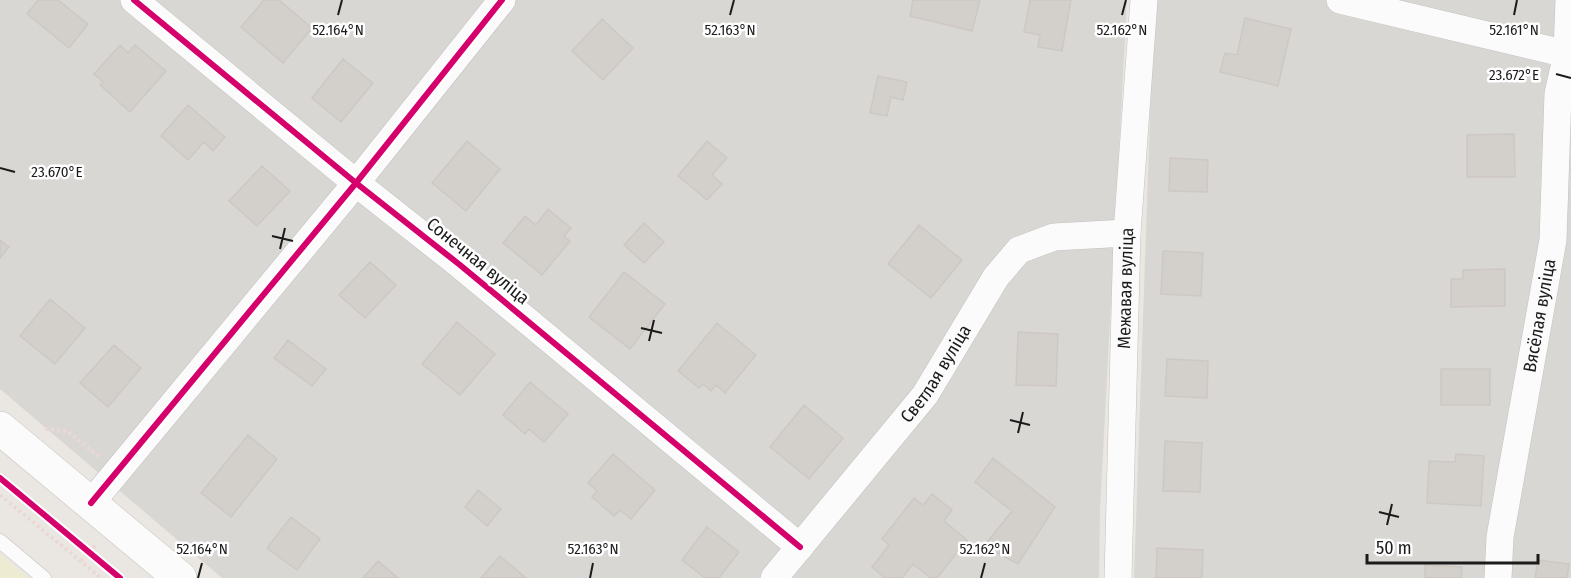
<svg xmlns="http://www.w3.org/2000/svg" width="1571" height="578" font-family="'Fira Sans Condensed',sans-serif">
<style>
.residential{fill:#d9d7d4}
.farmland{fill:#edecd3}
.building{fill:#d3cfcb;stroke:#cdc8c4;stroke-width:1.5}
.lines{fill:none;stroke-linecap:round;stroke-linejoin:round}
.service-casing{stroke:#c2c1bf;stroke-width:15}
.minor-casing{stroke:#c2c1bf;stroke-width:28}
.tertiary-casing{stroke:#c2c1bf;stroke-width:34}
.path{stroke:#ead8d6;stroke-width:4;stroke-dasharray:3 3;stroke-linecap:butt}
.service{stroke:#fcfbfb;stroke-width:14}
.minor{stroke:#fcfbfb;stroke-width:27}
.tertiary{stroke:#fcfbfb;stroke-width:33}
.cycleway-casing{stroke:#fff;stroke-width:10}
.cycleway{stroke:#d6006c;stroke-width:6}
.ticks{fill:none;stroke:#1b1b1b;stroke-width:2}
.labels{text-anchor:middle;stroke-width:5;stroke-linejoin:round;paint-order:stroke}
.street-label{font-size:18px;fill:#1b1b1b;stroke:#fff}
.ticks-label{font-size:15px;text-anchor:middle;fill:#1b1b1b;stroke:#fff;stroke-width:5;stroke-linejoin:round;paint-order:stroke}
</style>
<rect width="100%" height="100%" fill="#eae7e2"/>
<path class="residential" d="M0,0H1127L1100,509L1099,578H222L0,389Z
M1154,0H1571V578H1134Z"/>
<path class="farmland" d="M0,554L29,578H0Z"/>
<path class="building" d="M38,0H58L88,24L69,48L27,14Z
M264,0H279L312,28L283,63L241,27Z
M913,0H980L972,31L910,16Z
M1030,0H1071L1062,51L1038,47L1040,35L1024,32Z
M1245,18L1291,29L1278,86L1220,72L1225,53L1237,55Z
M602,19L633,48L603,80L572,51Z
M120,45L128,53L135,45L166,71L130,112L100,85L103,82L94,74Z
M343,59L373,83L341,122L312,98Z
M878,76L907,82L903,100L891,97L887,116L870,113Z
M188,105L225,137L213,151L204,142L188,160L161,136Z
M1514,134L1515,177H1467V135Z
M467,141L500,169L466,211L432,183Z
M707,141L727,158L712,175L722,184L707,200L678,176Z
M1170,158L1208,160L1207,192L1169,191Z
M262,166L290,191L257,226L229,201Z
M548,209L571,228L564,236L570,241L542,275L503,243L525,216L536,225Z
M644,223L664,242L644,263L624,245Z
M919,225L962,260L931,298L888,264Z
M0,240L9,247L0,258Z
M1163,251L1203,253L1201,296L1161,294Z
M370,262L396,285L365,318L339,295Z
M1505,269V306L1451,307V279H1463V270Z
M624,272L665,304L630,349L589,317Z
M50,299L85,328L55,364L20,336Z
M457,322L495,354L460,395L422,364Z
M717,323L756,355L725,393L716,385L711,391L703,384L699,388L678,371Z
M1018,332L1058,334L1056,386L1016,385Z
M288,340L326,369L312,386L274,358Z
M114,345L141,368L108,407L80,383Z
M1167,359L1208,361L1207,398L1165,396Z
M1441,369H1490V405H1441Z
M530,382L568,414L544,442L529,429L525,434L503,415Z
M804,405L843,438L809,479L770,447Z
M248,435L277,459L231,517L201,493Z
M1165,441L1202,443L1200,492L1163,491Z
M613,454L655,490L631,519L620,510L614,516L592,497L597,491L588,483Z
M1456,454L1484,456L1481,506L1427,503L1429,461L1455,462Z
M993,458L1055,507L1018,564L984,546L1012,511L975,482Z
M478,490L501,509L487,526L465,507Z
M932,494L952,510L944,521L967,540L937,578H931L913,564L902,578H885L872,567L889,545L882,539L914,498L923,505Z
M291,517L320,539L297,570L267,548Z
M707,527L739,552L719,578H705L682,560Z
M1157,548L1203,550L1202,578H1156Z
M500,556L526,578H481Z
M1538,560L1569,564L1567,578H1535Z
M378,561L398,578H363Z
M1425,565L1462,567L1461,578H1425Z"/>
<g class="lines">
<g class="service-casing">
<path id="service" d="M0,541L44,578"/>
</g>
<g class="minor-casing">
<g id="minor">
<path d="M134,0L356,183L460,265L800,547"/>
<path d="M1340,0L1571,55"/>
<path d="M91,503L356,183L502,0"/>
<path id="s1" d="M774,578L925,395L996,277L1019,250L1054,237L1127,233"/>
<path id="s2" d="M1118,578L1127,233L1144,0"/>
<path id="s3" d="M1498,578L1500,537L1553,240L1558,94L1567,54L1569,0"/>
</g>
</g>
<g class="tertiary-casing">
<path id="tertiary" d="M0,428L180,578"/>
</g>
<path class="path" d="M45,429L67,431L100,457
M0,495L101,578
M81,561L96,545"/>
<use href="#service" class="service"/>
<use href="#minor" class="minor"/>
<use href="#tertiary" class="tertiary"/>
<g class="cycleway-casing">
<path id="cycleway" d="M134,0L356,183L460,265L800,547
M0,478L120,578
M91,503L356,183L502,0"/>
</g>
<use href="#cycleway" class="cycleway"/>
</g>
<path class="ticks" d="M338,15L342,0M730,15L734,0M1122,15L1126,0M1514,15L1517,0M1556,74L1571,78M0,168L15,172M272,236L293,241M280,249L285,228M641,328L662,333M649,341L654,320M1010,420L1030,425M1018,433L1023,412M1379,512L1399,517M1387,525L1392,504M198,578L202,563M590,578L593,563M981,578L985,563"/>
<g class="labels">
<g class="street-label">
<text transform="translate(478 261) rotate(39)" y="6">Сонечная вуліца</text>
<text dy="6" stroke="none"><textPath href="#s2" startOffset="290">Межавая вуліца</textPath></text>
<text dy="6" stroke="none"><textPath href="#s3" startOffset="266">Вясёлая вуліца</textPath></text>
<text dy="6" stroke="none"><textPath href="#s1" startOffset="261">Светлая вуліца</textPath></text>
</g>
</g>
<g class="ticks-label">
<text x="338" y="35">52.164°N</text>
<text x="730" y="35">52.163°N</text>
<text x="1122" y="35">52.162°N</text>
<text x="1514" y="35">52.161°N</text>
<text x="1514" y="80">23.672°E</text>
<text x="57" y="177">23.670°E</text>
<text x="202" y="554">52.164°N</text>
<text x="593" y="554">52.163°N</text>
<text x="985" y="554">52.162°N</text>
</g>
<path d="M1367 554v9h171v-9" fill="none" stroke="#1b1b1b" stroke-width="3"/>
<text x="1376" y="554" font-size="18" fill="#1b1b1b" stroke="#ffffff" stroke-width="4.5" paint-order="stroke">50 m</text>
</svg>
